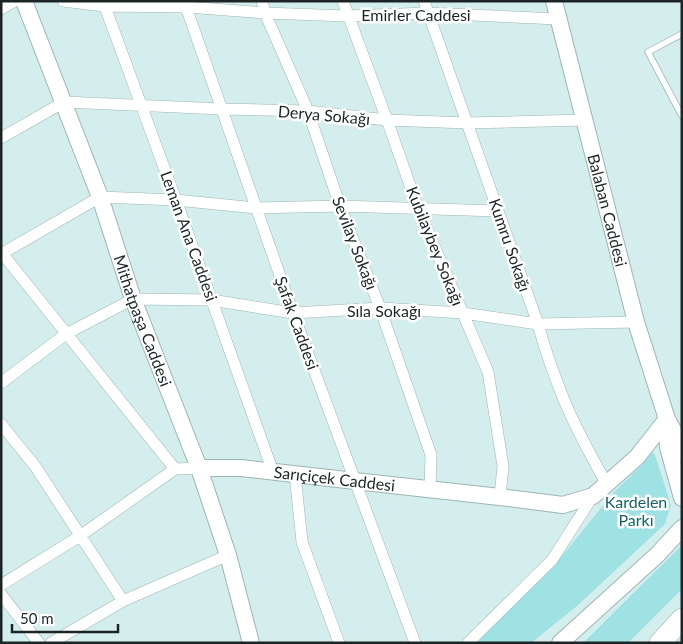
<svg xmlns="http://www.w3.org/2000/svg" width="683" height="644" font-family="Lato,sans-serif">
<style>
.green{fill:#9fe2e3}
.lines{fill:none;stroke-linecap:round;stroke-linejoin:round}
.lane-casing{stroke:#9cb5b5;stroke-width:7}
.street-casing{stroke:#9cb5b5;stroke-width:12}
.secondary-casing{stroke:#9cb5b5;stroke-width:18}
.highway-casing{stroke:#9cb5b5;stroke-width:22}
.lane{stroke:#fff;stroke-width:5.5}
.street{stroke:#fff;stroke-width:11}
.secondary{stroke:#fff;stroke-width:16}
.highway{stroke:#fff;stroke-width:21}
.labels{text-anchor:middle;stroke-width:5;stroke-linejoin:round;paint-order:stroke}
.street-label{font-size:16px;fill:#1c2525;stroke:#fff}
.park-label{font-size:16px;fill:#156365;stroke:#fff}
</style>
<rect width="100%" height="100%" fill="#d4eeee"/>
<path class="green" d="M652,452L655,455L671,505L665,524L577,606L531,643H473L553,567L614,492L643,464Z
M682,545V589L628,643H583Z"/>
<g class="lines">
<g class="lane-casing">
<path id="lane" d="M682,34L648,52L682,116"/>
</g>
<g class="street-casing">
<path id="street" d="M63,1L104,6L187,7L265,13L348,16L428,13L558,19
M103,1L176,200L273,472
M184,1L293,313L415,643
M262,1L265,13L308,111L340,206L380,308L431,455L430,489
M343,1L387,120L418,208L488,372L503,466L500,497
M424,1L538,324C545,350 554,375 564,400C576,429 591,456 606,483
M1,9L15,1
M1,138L64,102L222,109L308,111L387,120L467,123L584,120
M1,252L175,469
M1,254L100,197L176,200L256,208L340,206L498,211
M1,383L66,334L133,299L211,300L293,313L380,308L463,313L538,324L636,322
M1,424L35,466L123,601
M295,474L302,542L339,643
M1,585L80,536L175,469L199,468
M1,594L39,643
M51,643L123,601L228,555
M468,643L552,560L593,496"/>
</g>
<g class="secondary-casing">
<g id="secondary">
<path id="s1" d="M24,1L100,197L133,299L199,468L228,555L251,643"/>
<path id="s2" d="M554,1L636,322L667,419L678,439L682,454"/>
<path d="M667,424L668,447L682,498"/>
<path id="s3" d="M199,468H241L355,481L500,497L563,505L593,496L637,457L667,419"/>
<path d="M560,643L657,555L682,528"/>
</g>
</g>
<g class="highway-casing">
<path id="highway" d="M660,643L682,619"/>
</g>
<use href="#lane" class="lane"/>
<use href="#street" class="street"/>
<use href="#secondary" class="secondary"/>
<use href="#highway" class="highway"/>
</g>
<g class="labels">
<g class="street-label">
<text x="416" y="21">Emirler Caddesi</text>
<text transform="translate(324 115) rotate(5)" y="6">Derya Sokağı</text>
<text dy="6" stroke="none"><textPath href="#s2" startOffset="216">Balaban Caddesi</textPath></text>
<text transform="translate(189 236) rotate(70)" y="6">Leman Ana Caddesi</text>
<text transform="translate(355 243) rotate(69)" y="6">Sevilay Sokağı</text>
<text transform="translate(510 245) rotate(71)" y="6">Kumru Sokağı</text>
<text transform="translate(435 246) rotate(68)" y="6">Kubilaybey Sokağı</text>
<text x="384" y="317">Sıla Sokağı</text>
<text dy="6" stroke="none"><textPath href="#s1" startOffset="341">Mithatpaşa Caddesi</textPath></text>
<text transform="translate(297 323) rotate(70)" y="6">Şafak Caddesi</text>
<text dy="6" stroke="none"><textPath href="#s3" startOffset="136">Sarıçiçek Caddesi</textPath></text>
</g>
<g class="park-label">
<text x="636" y="508">Kardelen<tspan x="636" dy="18">Parkı</tspan></text>
</g>
</g>
<rect width="683" height="644" fill="none" stroke="#1c2525" stroke-width="5"/>
<path d="M12 624v8h106v-8" fill="none" stroke="#1c2525" stroke-width="2.5"/>
<text x="20" y="624" font-size="15" fill="#1c2525" stroke="#ffffff" stroke-width="4" paint-order="stroke">50 m</text>
</svg>
